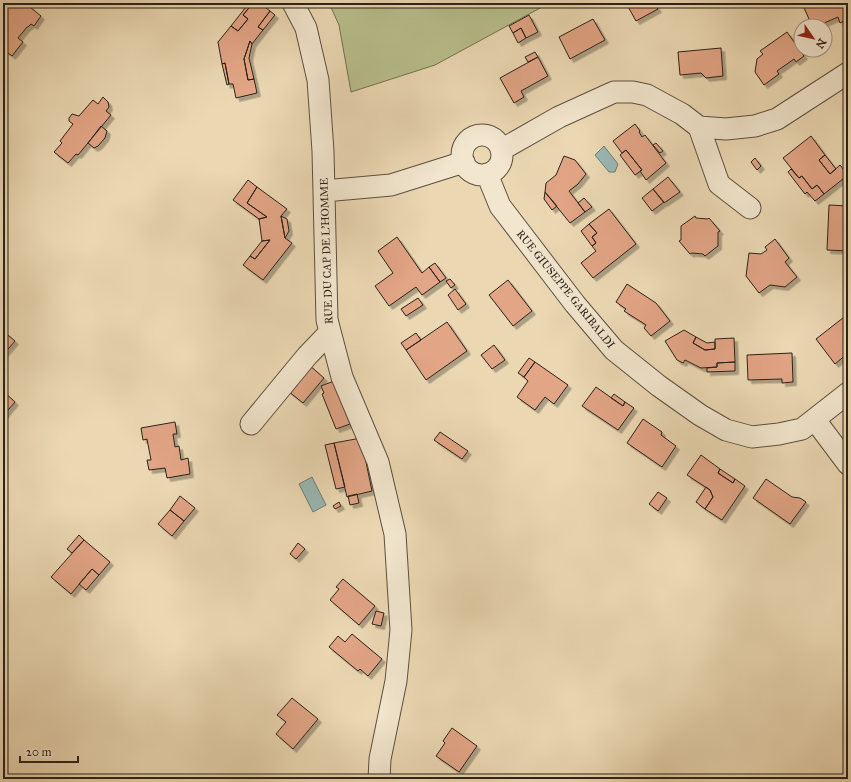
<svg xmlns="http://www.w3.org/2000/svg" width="851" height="782" font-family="'IM FELL Great Primer',serif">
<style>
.green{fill:#b8be8c;stroke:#727052}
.water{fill:#9ab8b4;stroke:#6e7c76}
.building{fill:#e2a586;stroke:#2b2119;filter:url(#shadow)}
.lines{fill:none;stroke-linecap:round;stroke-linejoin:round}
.minor-casing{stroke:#5b4f40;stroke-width:23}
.minor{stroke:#f2e6ce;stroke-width:21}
.labels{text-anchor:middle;stroke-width:3.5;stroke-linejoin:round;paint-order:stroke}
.street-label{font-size:11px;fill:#2b2119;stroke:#f2e6ce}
</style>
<defs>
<filter id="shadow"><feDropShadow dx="3.5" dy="3.5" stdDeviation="0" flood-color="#0004"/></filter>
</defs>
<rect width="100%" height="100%" fill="#ebd8b3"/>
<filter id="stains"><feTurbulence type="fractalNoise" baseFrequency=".005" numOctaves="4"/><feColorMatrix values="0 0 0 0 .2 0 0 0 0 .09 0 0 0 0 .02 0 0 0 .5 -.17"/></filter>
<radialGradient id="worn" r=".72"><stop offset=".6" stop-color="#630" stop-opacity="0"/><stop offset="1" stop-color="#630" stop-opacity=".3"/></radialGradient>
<path class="green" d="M329,3H539L542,7L435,65L351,92L339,25Z"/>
<path class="water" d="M604,146L618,164L615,172H609L595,155Z
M312,477L326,505L313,512L299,484Z"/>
<path class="building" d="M3,3H25L41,16L34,26L31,24L28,27H27L18,38L23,42L12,56L3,49V14L5,11L3,9Z
M249,3H253L243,15L248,19L238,31L231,26Z
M253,3H260L270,11L258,27L263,30L252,44L250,41L244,59L248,80L254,79L257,93L236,98L233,84H229L225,63L222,64L218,42L231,26L238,31L248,19L243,15Z
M626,3H654L658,9L636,21Z
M802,3H845L848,10V19L840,23L838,17L817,26H812Z
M270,11L275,15L263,30L258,27Z
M529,15L538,32L526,38L521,28L513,33L509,26Z
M593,19L605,40L570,59L559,37Z
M521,28L526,38L518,43L513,33Z
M787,32L804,56L796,62L794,59L777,71L779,74L764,85L755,72L757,59L763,54L760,51Z
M250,41L252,44L249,58L254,79L248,80L244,59Z
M721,48L723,76L706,78L701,73L680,75L678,52Z
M535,52L538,57L528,62L525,57Z
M538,57L548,76L521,91L524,97L514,103L500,78Z
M225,63L229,84L227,85L222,64Z
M103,97L108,102L109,107L106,111L111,115L78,155L76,154L68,163L54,152L62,143L60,141L73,124L69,121V118L72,114L79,116L93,100L98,104Z
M635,124L640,131L639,132L642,137L645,135L666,163L646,180L640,171L642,170L626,150L622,153L613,141Z
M101,126L107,131L105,138L98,146L94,148L88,143Z
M811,136L825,155L819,160L830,174L840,165L848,175L824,194L817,185L812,189L802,176L799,178L783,158Z
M656,143L663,151L660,153L653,145Z
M626,150L642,170L635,175L620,155Z
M825,155L836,169L830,174L819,160Z
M564,156L575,160L586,174L578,184L569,191L585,212L570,223L545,192L546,183L556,175Z
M755,158L761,166L757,170L751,162Z
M791,169L799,178L802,176L812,189L817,185L824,194L815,201L807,192L805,194L788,172Z
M668,177L680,192L664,203L653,189Z
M248,180L257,187L247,203L267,217L259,219L233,200Z
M257,187L287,209L281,216L285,238L292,243L263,280L243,265L250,256L255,259L270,240L262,241L259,219L267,217L247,203Z
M653,189L664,202L652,211L642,198Z
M545,192L557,206L552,210L544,199Z
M584,198L592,207L585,212L578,203Z
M829,205L848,206V251L827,250Z
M609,209L636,244L593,278L581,263L596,251L592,246L596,243L592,237L597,233L589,224Z
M281,216L287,219L289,231L285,238Z
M695,216L696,218L708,219L709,218L720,231L718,232V246L705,256L703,254L692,253L690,254L679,241L681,240V226Z
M589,224L597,233L592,237L596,243L592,246L581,231Z
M397,237L422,273L429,267L440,282L422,295L416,287L389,306L375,286L393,273L378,251Z
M775,239L789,258L785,262L797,277L785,287L770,285L759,293L746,276L749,253L761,254L767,250L765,247Z
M270,240L255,259L250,256L262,241Z
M435,263L446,278L440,282L429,267Z
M450,279L455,285L451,288L446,281Z
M508,280L532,311L513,326L489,295Z
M627,284L656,303L670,321L651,336L644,328L646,325L624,311L626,309L616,302Z
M455,289L466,304L458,310L448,295Z
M418,298L423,305L406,316L401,309Z
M848,314V341L844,344L848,350V353L835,364L816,339Z
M447,322L467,351L426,380L406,350Z
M684,330L696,337L693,343L705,350L715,349V339L734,338L735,362L717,363V367L701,368L685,360L683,363L677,360L665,341Z
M3,331L15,341L3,355Z
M416,333L421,340L406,350L401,343Z
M696,337L707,343L715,342V349L705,350L693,343Z
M494,345L505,360L492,369L481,355Z
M792,353L793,382L782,383V379L748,380L747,355Z
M529,358L535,362L524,377L518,373Z
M535,362L568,385L554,404L545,397L535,410L517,397L528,381L524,377Z
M735,362V371L707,372V368L717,367V363Z
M309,365L324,378L303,403L288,391Z
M334,381L350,424L336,429L322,394L324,393L321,386Z
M596,387L623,406L625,402L634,408L618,430L582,406Z
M3,391L15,402L8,410L3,406Z
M614,394L625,402L623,406L611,398Z
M3,406L8,410L3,417Z
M643,419L662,432L661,435L676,446L662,467L627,443Z
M175,422L177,434H173L175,447L179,446L181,460L188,458L190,474L167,478L165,468L149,470L147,460H151L147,439L143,440L141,428Z
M440,432L468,451L462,459L434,440Z
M361,438L372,491L347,497L334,443Z
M334,443L345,487L336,489L325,445Z
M701,455L720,469L718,473L733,483L735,479L745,486L722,520L705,509L713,497L710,490L687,475Z
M720,469L735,479L733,483L718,473Z
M766,479L792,497L800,498L806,502L790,524L753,498Z
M706,487L710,490L713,497L705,509L696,502Z
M658,492L667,498L658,511L649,504Z
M357,494L359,503L350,505L348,496Z
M180,496L195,508L184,521L170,510Z
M339,502L341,506L335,509L333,506Z
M170,510L184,521L172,536L158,524Z
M79,535L84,540L72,553L67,549Z
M84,540L110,562L99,575L92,569L71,594L51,577Z
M298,543L305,549L296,559L290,554Z
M92,569L99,575L86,590L79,584Z
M343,579L375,606L359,625L330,600L339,589L336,587Z
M376,611L384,613L381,626L372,624Z
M352,634L382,659L368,676L360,669L358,671L329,647L338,636L345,642Z
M292,698L318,719L293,749L276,734L286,722L277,715Z
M452,728L477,746L459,772L436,756L445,743L443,741Z"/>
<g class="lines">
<g class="minor-casing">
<path id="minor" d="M293,3L306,28L318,80L323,151L327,320L342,377L378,462L395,534L401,630L396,681L380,759L379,779
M699,127L719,184L750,208
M462 155a20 20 0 1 1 40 0a20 20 0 1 1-40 0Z
M501,150L559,117L614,92H633L647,95L682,114L699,127L726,129L755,126L777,119L848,73
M487,174L500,206L575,304L614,350L659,386L700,415L726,430L752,437L779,434L802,429L848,393
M324,191L391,185L464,162
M815,420L848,464
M251,424L307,356L330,332"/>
</g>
<use href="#minor" class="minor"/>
</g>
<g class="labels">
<g class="street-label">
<text transform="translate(326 251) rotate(-92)" y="4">RUE DU CAP DE L'HOMME</text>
<text transform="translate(566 289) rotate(51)" y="4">RUE GIUSEPPE GARIBALDI</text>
</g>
</g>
<rect width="851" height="782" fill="none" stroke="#ebd8b3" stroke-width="16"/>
<rect x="4" y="4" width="843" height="774" fill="none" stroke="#2b2119" stroke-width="2"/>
<rect x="8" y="8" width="835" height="766" fill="none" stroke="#2b2119"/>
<g transform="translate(813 38) rotate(124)"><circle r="19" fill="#f2e6ce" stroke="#a29786"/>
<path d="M0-3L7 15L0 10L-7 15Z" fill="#8f2418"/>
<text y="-6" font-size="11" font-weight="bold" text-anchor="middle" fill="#2b2119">N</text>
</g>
<path d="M20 756v6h58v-6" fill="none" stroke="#2b2119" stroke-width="2"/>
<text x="26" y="756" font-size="12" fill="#2b2119" stroke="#f2e6ce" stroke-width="3" paint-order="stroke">20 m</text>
<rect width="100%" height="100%" filter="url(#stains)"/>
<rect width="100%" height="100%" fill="url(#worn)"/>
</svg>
